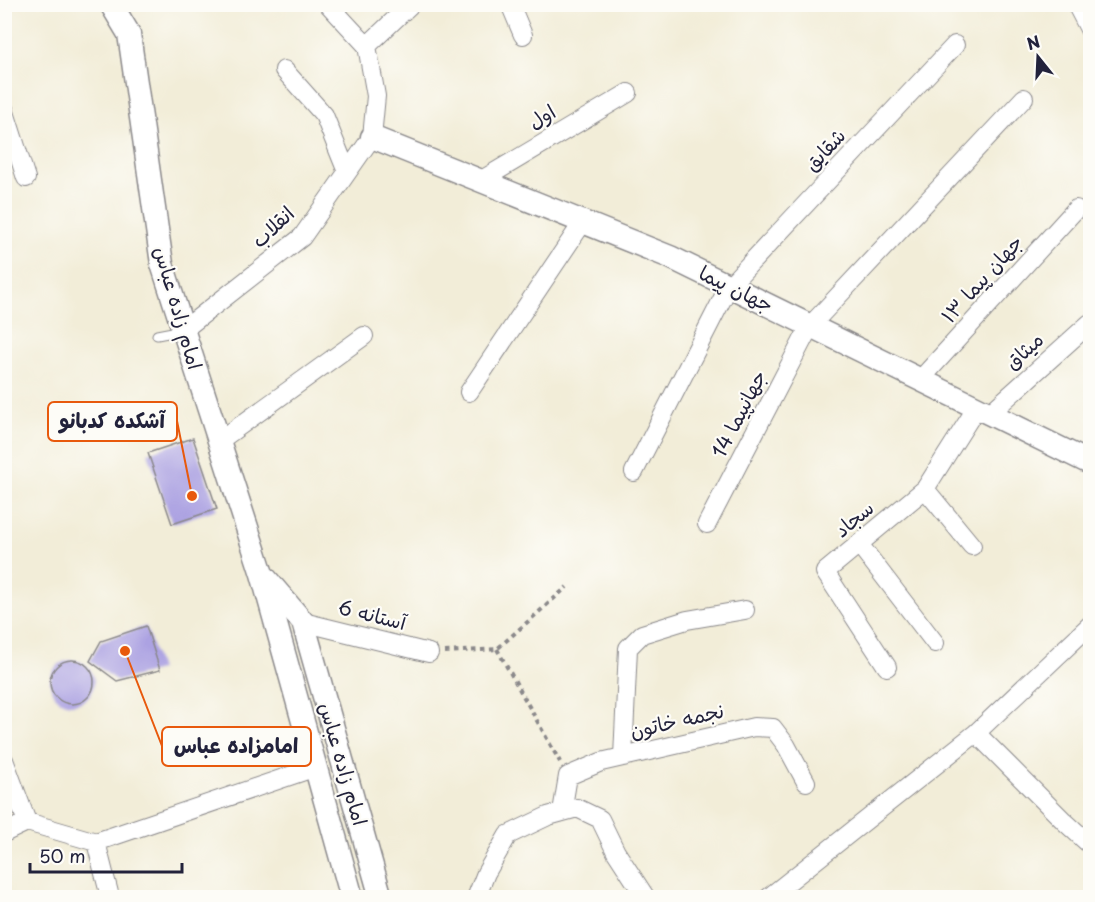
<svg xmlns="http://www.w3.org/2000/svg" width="1095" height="902" font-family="'Playpen Sans','Playpen Sans Arabic',sans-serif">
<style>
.building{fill:#aca2e2}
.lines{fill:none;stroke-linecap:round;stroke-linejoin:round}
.service-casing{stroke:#8a888a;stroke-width:11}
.minor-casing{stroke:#8a888a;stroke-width:20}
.tertiary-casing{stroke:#8a888a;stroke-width:25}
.path{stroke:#8a888a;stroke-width:4;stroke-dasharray:4.5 4.5;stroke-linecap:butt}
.service{stroke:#fff;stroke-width:9}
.minor{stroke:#fff;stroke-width:18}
.tertiary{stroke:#fff;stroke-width:22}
.labels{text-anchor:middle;stroke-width:4.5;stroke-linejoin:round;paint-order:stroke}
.street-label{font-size:20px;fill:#22223b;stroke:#fdfcf7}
.leader{fill:none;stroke:#e8590c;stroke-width:2}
.callout-dot{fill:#e8590c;stroke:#fdfcf7;stroke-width:2}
.callout{fill:#fdfcf7;stroke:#e8590c;stroke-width:2}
.callout-label{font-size:21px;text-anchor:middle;font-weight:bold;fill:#22223b}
</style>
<rect width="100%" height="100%" fill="#fdfcf7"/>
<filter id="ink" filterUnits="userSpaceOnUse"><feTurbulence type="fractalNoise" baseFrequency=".0167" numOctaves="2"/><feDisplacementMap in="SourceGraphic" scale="12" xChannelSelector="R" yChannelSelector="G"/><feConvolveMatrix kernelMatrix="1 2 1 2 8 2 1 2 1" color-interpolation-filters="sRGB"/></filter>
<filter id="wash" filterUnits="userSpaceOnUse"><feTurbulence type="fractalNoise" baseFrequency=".008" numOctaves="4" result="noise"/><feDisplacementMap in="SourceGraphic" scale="24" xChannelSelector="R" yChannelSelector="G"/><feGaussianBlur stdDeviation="1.35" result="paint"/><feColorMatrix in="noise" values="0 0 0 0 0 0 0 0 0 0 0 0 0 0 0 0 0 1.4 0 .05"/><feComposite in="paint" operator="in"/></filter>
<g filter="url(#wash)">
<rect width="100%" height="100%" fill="#f2edd8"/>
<g id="blocks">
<path class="building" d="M193,438L217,509L172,524L148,453Z
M146,626L160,670L117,681L90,661L101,641Z
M50 682a22 22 0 1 1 44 0a22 22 0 1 1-44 0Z"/>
</g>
</g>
<g filter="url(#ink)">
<use href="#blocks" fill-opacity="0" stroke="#8a888a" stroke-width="1.5"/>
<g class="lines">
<g class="service-casing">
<path id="service" d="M157,335L183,330"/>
</g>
<g class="minor-casing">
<path id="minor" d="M328,4L367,46
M510,4L523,35
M1076,4L1090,31
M284,70L324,115L347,172
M4,109L26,178
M480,181L628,93
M183,330L302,237L372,137L376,96L367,46L411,4
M920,380L1076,209
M469,392L583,222
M989,414L1090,323
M219,441L364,336
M634,472L729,286L955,45
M925,489L972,546
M707,524L810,326L1024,98
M859,544L935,643
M303,622L429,653
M1090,625L976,733L1064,821L1087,842L1090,841
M887,667L825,572L925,489L977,407
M623,757L628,648L642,634L687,620L745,610
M4,760L27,822
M562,812L568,776L601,762L754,727L773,728L786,745L806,782
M4,833L27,822L96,842L316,767
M96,842L109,893L105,898
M476,898L486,873L508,835L548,816L577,808L600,819L616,852L646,898
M768,898L976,733"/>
</g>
<g class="tertiary-casing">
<path id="tertiary" d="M111,4L129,34L162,264L262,574
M372,137L670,257L1090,463
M352,898L262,574L303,622L381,898"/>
</g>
<path class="path" d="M497,649L560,762
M445,652L497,649L567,587"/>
<use href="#service" class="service"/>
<use href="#minor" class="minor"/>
<use href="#tertiary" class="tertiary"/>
</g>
</g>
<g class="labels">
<g class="street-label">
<text transform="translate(542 117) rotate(-31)" y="7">اول</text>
<text transform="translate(825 150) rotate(-47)" y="7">شقایق</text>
<text transform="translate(273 227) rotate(-43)" y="7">انقلاب</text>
<text transform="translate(982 279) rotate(-48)" y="7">جهان پیما ۱۳</text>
<text transform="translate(736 289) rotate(26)" y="7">جهان پیما</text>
<text transform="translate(178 308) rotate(74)" y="7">امام زاده عباس</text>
<text transform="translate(1024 351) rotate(-42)" y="7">ميثاق</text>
<text transform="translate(739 414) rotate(-63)" y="7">جهانپیما 14</text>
<text transform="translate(854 519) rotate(-40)" y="7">سجاد</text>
<text transform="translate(372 615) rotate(14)" y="7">آستانه 6</text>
<text transform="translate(677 721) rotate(-13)" y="7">نجمه خاتون</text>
<text transform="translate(343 764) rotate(74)" y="7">امام زاده عباس</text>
</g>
</g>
<path class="leader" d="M192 496L177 421M125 651L162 746"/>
<g class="callout-dot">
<circle cx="192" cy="496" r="6"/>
<circle cx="125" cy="651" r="6"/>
</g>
<g class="callout">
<rect x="48" y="402" width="129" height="39" rx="6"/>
<rect x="162" y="727" width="149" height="39" rx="6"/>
</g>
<g class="callout-label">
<text x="112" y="428">آشکده کدبانو</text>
<text x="236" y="753">امامزاده عباس</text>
</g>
<rect width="1095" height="902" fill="none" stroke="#fdfcf7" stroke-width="24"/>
<g transform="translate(1038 57) rotate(342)" stroke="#fdfcf7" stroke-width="4.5" paint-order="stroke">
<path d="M0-4.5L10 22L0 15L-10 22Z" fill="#22223b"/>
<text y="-9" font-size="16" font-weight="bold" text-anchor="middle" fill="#22223b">N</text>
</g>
<path d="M30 863v9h152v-9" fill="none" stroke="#22223b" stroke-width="3"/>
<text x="39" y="863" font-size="18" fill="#22223b" stroke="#fdfcf7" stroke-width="4.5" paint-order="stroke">50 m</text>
</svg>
